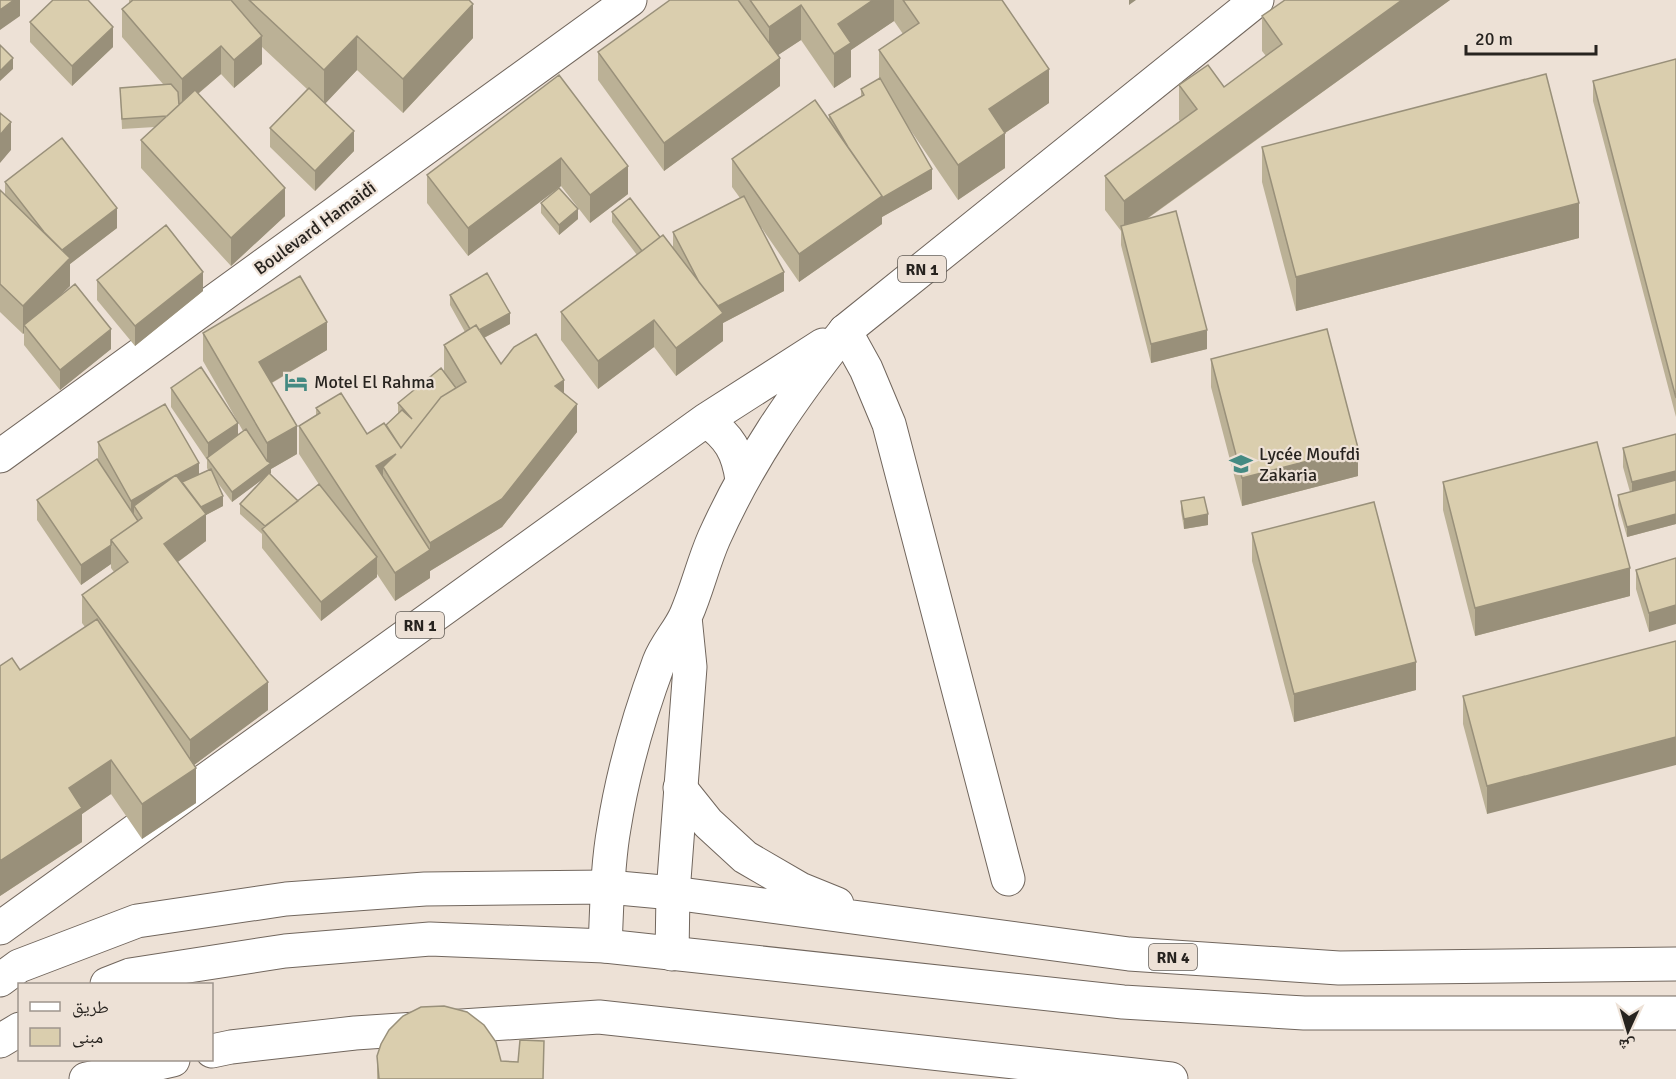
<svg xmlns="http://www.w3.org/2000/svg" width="1676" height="1079" font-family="Signika,'Noto Naskh Arabic',sans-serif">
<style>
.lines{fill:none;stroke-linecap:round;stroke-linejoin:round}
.minor-casing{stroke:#71665d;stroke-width:35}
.major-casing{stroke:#71665d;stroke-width:35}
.highway-casing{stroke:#71665d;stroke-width:35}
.minor{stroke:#fff;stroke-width:33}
.major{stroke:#fff;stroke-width:33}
.highway{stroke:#fff;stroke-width:33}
.wall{fill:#bbb196}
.shaded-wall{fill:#99907a}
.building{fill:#daceae;stroke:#99907a;stroke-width:1.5}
.labels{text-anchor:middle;stroke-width:4.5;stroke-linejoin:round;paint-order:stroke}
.shield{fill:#ede1d6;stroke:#625c56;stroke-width:1.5}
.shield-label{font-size:16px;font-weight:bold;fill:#27231f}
.street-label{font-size:18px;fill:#27231f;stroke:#ede1d6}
.poi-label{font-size:18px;fill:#27231f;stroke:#ede1d6;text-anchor:start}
</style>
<rect width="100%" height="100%" fill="#ede1d6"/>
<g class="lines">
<g class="minor-casing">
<path id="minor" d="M845,331L866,369L889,424L1008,879
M0,456L630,0
M212,1051L231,1047L355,1033L599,1017L1171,1079
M86,1079L173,1060"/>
</g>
<g class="major-casing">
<path id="major" d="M706,420C729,437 738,451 742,480
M0,928L706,420L823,345
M605,946C607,907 607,867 614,828C623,771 639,716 659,662C666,644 679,631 686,615C697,590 703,563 714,538C749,460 792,398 845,331L1257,0
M672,954L673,893L690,667L685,617"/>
</g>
<g class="highway-casing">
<path id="highway" d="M680,788L708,823L745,857L800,889L837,904
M0,980L19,966L137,921L286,899L425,889L608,887L673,893L1129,954L1339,968L1676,964
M107,984L130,975L285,951L430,939L605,946L1123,1002L1304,1013H1676
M0,1041L20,1029"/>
</g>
<use href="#minor" class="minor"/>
<use href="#major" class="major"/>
<use href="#highway" class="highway"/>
</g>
<path class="wall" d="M129,0H469L473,38L403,113L357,70L325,103L354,151L315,191L270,147V128L307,89L262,47V64L234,88L221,74L198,94L285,216L231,266L141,168V140L155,127L122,129L120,88L163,84L122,37V9L129,4Z
M670,0H1002L1049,103L1005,133V168L958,200L907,125L932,189L882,217V224L799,282L761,227L784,291L723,323V341L676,376L654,347L598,389L561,340V312L637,255L612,222V212L660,237L673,247V232L740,198L732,187V159L829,120V115L861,98V89L879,79V50L903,34L894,21L851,50V77L834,88L801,40L778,55L780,86L664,171L598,80V52Z
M1450,0L1147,219L1207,349L1151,363L1121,245V231L1105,210V176L1180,121L1179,120V85L1224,87L1266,56L1262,51V16Z
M30,22L113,47L72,86L30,42Z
M1676,59V417L1593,101V81Z
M559,75L628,194L590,223L561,186L468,256L427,203V175Z
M1262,147L1579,238L1296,311L1262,182Z
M5,182L117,228L70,264V286L57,298L111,349L60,390L24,345V333L23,334L0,312V190L5,195Z
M541,203L578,219L559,235L541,213Z
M97,280L203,291L135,346L97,300Z
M450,295L510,324L484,338L501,364L564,394L577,432L502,527L430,571V578L395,601L377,574V577L321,621L262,548V534L240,514V504L266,476L232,502L217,482L223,506L206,515V541L178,562L268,710L194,765L196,803L142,839L111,794L82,814V842L0,896V666L20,670L85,627L82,623V595L114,572L111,568V564L81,585L37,520V500L98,460V442L199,474L208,470L207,468V460L171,407V388L238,434L243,431L203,361V333L327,350L272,383L297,454L271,469V473L269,474L298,501L320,486L299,454V426L316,415V408L367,434L386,425L398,413V403L444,371V345L465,332L450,305Z
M1211,359L1358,476L1242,506L1211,387Z
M1676,434V524L1627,537L1618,505V495L1630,492L1623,467V448Z
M1443,482L1630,596L1475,636L1443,510Z
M1181,501L1208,525L1184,529L1181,511Z
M1252,533L1416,690L1294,722L1252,561Z
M1676,558L1649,632L1636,589V570Z
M1676,641L1487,814L1463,724V696Z
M377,1056L501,1061L544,1079H377Z"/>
<path class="shaded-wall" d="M14,0H20V16L0,30V10Z
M873,0H894V21L851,50V77L834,88V54L838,24Z
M1129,0H1136L1129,5Z
M1402,0H1450L1124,235V201Z
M473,4V38L403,113V79Z
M801,5V40L769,61V27Z
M113,27V47L72,86V66Z
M262,36V64L234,88V60Z
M357,36V70L324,105V70Z
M221,46V74L182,107V79Z
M13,58V69L0,81V71Z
M780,58V86L664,171V143Z
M1049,69V103L1005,133V168L958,200V165L989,109Z
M11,122V150L0,163V135Z
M354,131V151L315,191V171Z
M561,158V186L468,256V228Z
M628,166V194L590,223V195Z
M932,169V189L882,217V224L799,282V254L882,196Z
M285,188V216L231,266V238Z
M1579,203V238L1296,311V277Z
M117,208V228L70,264V286L27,329L24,325V333L23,334V306L59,252Z
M578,209V219L559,235V225Z
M203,272V291L135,346V326Z
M784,272V291L723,323V341L676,376V348L713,308Z
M510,313V324L472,344V334Z
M654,320V347L598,389V361Z
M327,322V350L259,390V362Z
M111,329V349L60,390V370Z
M1207,330V349L1151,363V344Z
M564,380V408L555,386Z
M577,404V432L502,527L430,571V578L395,601V573L430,550V543Z
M238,423V442L208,460V443Z
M297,426V454L271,469V473L232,502V492L267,465V443Z
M1358,448V476L1242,506V478Z
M396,454L383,467V490L376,466Z
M199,463V482L134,506V519L131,520V501Z
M1676,471V491L1632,502V482Z
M223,496V506L206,515V541L164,572V544L191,511Z
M1208,514V525L1184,529V519Z
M1676,514V524L1627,537V527Z
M111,545V564L81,585V565Z
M377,557V577L321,621V602Z
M1630,568V596L1475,636V608Z
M1676,605V624L1649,632V613Z
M1416,662V690L1294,722V694Z
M268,682V710L190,768V740Z
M1676,737V765L1487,814V786Z
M111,760V794L82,814V842L0,896V861L69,788Z
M196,768V803L142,839V804Z"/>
<path class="building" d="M0,0H14L0,10Z
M53,0H88L113,27L72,66L30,22Z
M133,0H231L262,36L234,60L221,46L182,79L122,9Z
M249,0H469L473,4L403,79L357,36L324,70Z
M670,0H738L780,58L664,143L598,52Z
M750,0H873L838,24L851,43L834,54L801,5L769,27Z
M903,0H1002L1049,69L989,109L1005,133L958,165L879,50L919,23Z
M1285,0H1402L1124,201L1105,176L1197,109L1179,85L1208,65L1224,87L1282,44L1262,16Z
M0,45L13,58L0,71Z
M1676,59V398L1593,81Z
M1546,74L1579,203L1296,277L1262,147Z
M559,75L628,166L590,195L561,158L468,228L427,175Z
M880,78L932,169L882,198V196L848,147L829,115L864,95L861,89Z
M171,84L178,92L179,105L167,116L122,119L120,88Z
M309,88L354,131L315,171L270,128Z
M195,90L285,188L231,238L141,140Z
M815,100L882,196L799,254L732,159Z
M0,113L11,122L0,135Z
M62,138L117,208L62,250L44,232L5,182Z
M559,188L578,209L559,225L541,203Z
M0,190L70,258L23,306L0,284Z
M744,196L784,272L718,306L699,282L673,232Z
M630,198L660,237L642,251L612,212Z
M1176,211L1207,330L1151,344L1121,226Z
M166,225L203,272L135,326L97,280Z
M663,235L723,313L676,348L654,320L598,361L561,312Z
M487,273L510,313L479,330L476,325L470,329L450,295Z
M300,276L327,322L259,362L297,426L267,443L203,333Z
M75,284L111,329L60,370L24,325Z
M476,325L501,364L514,347L536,334L564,380L555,386L577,404L502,499L430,543L383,467L396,454L376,466L430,550L395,573L299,426L320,413L316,408L341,393L367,434L384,423L401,448L441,397L466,382L444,345Z
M1327,329L1358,448L1242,478L1211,359Z
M201,367L238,423L208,443L171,388Z
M441,368L456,388L441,397L401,448L386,425L402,410L412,419L398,403Z
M165,404L199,463L177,475H176L131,501L98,442Z
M246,429L267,461L271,463L232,492L207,458Z
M1676,434V471L1632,482L1623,448Z
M1597,442L1630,568L1475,608L1443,482Z
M97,459L138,521L111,540V545L81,565L37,500Z
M211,469L223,496L201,507L182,482Z
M269,473L298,501L265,526L240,504Z
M176,475L206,514L164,544L268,682L190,740L82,595L128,562L111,540L142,518L134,506Z
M1676,480V514L1627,527L1618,495Z
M319,484L377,557L321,602L262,529Z
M1204,497L1208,514L1184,519L1181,501Z
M1374,502L1416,662L1294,694L1252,533Z
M1676,558V605L1649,613L1636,570Z
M97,619L196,768L142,804L111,760L69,788L82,808L0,861V666L12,658L20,670Z
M1676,641V737L1487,786L1463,696Z
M444,1006L467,1012L484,1025L496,1042L501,1061L518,1062L520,1040L544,1041L543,1079H379L377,1056L381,1044L389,1030L403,1016L421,1007Z"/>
<defs>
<g id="hotel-bare" transform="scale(1.8)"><path d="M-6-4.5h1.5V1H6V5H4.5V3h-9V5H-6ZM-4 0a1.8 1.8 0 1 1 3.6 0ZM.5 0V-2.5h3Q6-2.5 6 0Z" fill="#448a82" stroke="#ede1d6" stroke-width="2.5" paint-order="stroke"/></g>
<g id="school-bare" transform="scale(1.8)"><path d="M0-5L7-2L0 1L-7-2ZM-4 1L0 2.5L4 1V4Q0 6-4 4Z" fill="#448a82" stroke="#ede1d6" stroke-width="2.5" paint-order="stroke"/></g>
</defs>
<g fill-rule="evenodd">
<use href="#hotel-bare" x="296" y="382"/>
<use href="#school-bare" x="1241" y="464"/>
</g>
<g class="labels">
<g class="shield">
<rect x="898" y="256" width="48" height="26" rx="4.5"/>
<rect x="396" y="612" width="48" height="26" rx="4.5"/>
<rect x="1149" y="944" width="48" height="26" rx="4.5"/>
</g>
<g class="shield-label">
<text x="922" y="275">RN 1</text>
<text x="420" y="631">RN 1</text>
<text x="1173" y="963">RN 4</text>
</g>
<g class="street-label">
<text transform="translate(315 228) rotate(-36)" y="6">Boulevard Hamaidi</text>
</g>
<g class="poi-label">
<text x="314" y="388">Motel El Rahma</text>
<text x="1259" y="460">Lycée Moufdi<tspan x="1259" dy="21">Zakaria</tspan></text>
</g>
</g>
<rect x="18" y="983" width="195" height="78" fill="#ede1d6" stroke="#9e958d" stroke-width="1.5"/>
<rect x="30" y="1002" width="30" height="9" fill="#ffffff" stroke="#9e958d" stroke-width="1.5"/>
<text x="72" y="1013" font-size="18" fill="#27231f">طريق</text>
<rect x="30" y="1028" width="30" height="18" fill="#daceae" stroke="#9e958d" stroke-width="1.5"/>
<text x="72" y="1043" font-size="18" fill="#27231f">مبنى</text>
<g transform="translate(1628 1031) rotate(184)" stroke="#ede1d6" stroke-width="4.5" paint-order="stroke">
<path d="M0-4.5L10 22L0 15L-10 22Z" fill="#27231f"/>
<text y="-9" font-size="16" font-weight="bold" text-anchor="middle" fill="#27231f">ش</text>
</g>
<path d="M1466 45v9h130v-9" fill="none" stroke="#27231f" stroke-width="3"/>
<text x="1475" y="45" font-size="18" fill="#27231f" stroke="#ede1d6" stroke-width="4.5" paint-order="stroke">20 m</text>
</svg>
